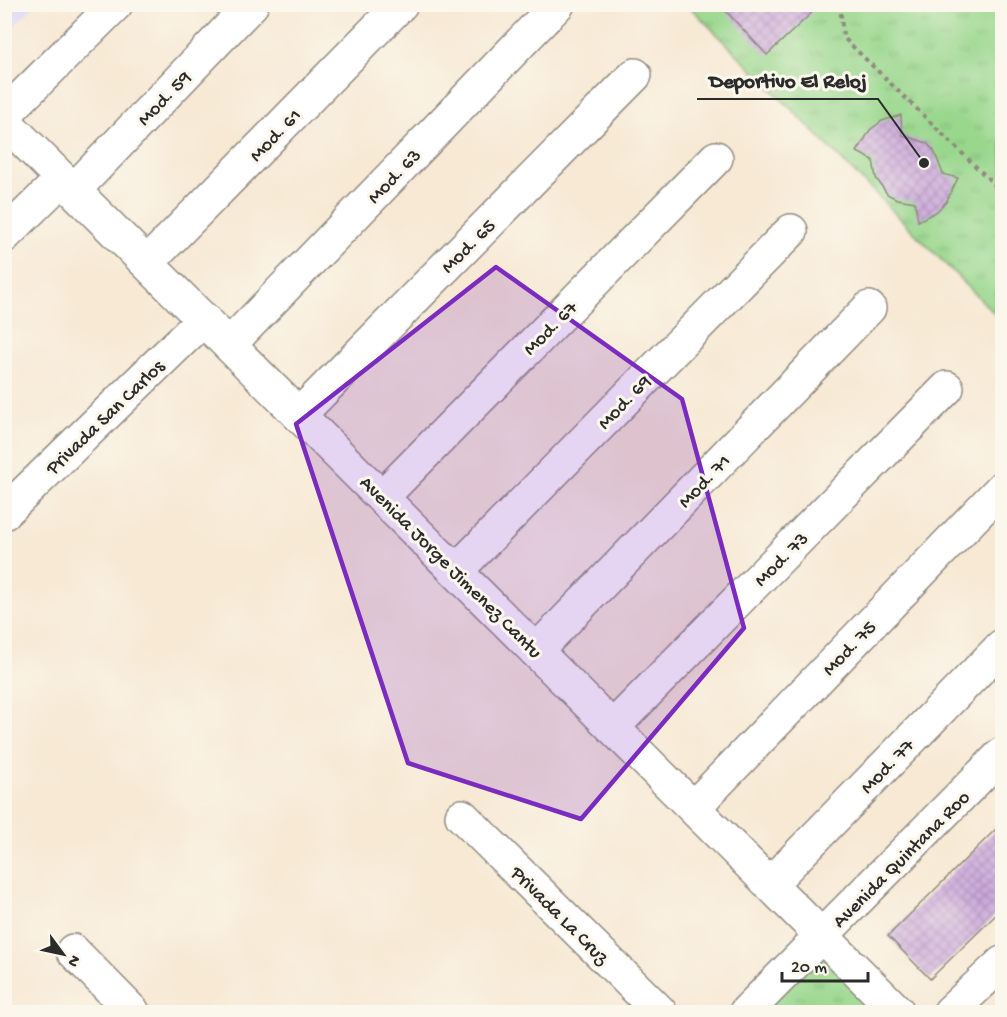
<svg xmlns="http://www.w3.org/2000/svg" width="1007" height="1017" font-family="'Gochi Hand',sans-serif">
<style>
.built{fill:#dbd6f7}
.grass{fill:url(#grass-tufts);stroke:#62815c;stroke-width:1.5}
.building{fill:url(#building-cross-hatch)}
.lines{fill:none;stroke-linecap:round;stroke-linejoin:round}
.minor-casing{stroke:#918a80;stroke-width:36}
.major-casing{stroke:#918a80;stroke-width:36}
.path{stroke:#918a80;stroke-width:4;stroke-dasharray:4.5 4.5;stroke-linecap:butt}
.minor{stroke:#fff;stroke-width:33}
.major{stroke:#fff;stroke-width:33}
.marked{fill:#7b2cbf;fill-opacity:0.2;stroke:#7b2cbf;stroke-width:4.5;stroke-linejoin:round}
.labels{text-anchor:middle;stroke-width:6;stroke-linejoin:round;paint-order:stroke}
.street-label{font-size:20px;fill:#2b2b2b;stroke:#fbf7ec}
.leader{fill:none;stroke:#2b2b2b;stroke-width:2}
.callout-dot{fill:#2b2b2b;stroke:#fbf7ec;stroke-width:2}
.callout-label{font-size:21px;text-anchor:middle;font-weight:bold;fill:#2b2b2b;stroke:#fbf7ec;stroke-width:6;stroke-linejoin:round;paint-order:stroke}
</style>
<defs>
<pattern id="grass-tufts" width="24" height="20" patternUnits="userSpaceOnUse" patternTransform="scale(1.5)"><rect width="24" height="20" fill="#99d78d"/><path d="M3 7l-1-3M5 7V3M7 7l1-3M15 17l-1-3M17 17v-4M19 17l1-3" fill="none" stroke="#84b97a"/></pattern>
<pattern id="building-cross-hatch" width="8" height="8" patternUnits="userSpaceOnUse" patternTransform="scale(1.5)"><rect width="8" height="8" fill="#cca8dc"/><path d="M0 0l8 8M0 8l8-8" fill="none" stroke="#a689b3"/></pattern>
</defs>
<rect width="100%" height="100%" fill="#fbf7ec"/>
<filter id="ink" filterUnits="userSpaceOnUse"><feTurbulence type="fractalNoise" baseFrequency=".0167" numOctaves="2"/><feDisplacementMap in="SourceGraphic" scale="12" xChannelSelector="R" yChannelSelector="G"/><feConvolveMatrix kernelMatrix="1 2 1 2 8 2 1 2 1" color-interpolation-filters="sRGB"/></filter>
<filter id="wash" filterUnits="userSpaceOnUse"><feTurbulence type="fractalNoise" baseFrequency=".008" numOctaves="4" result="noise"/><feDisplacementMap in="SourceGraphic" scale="24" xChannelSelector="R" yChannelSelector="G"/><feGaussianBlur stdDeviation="1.35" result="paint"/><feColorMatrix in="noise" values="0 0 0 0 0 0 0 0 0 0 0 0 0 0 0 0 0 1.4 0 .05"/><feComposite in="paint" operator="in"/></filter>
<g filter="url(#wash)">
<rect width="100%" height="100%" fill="#f7e9d4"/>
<path class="built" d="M5,4H35V5L5,35Z"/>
<path class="grass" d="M688,5H1002V321Z
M823,914L906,1012H730Z"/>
<g id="blocks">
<path class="building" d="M719,4H821L767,55Z
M901,115L902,135L927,143L934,151L943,174L958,178L946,202L936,212L918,221L915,202L897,199L887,194L876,178L873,160L857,152L870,130L882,121Z
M1002,823V909L930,979L888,936Z"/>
</g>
</g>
<g filter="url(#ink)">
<use href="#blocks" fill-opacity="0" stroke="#918a80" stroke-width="1.5"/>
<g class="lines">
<g class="minor-casing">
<path id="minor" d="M4,115L116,4
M74,190L252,4
M4,236L62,179
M147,263L401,4
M229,345L558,4
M299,415L635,75
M382,497L716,158
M4,513L204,319
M456,571L791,231
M536,651L869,308
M613,727L947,388
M694,807L1002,488
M462,816L660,1012
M770,884L1002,646
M73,951L133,1012
M950,1012L1002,963"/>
</g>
<g class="major-casing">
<path id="major" d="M4,121L898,1012
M746,1012L1002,754"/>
</g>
<path class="path" d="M840,4L843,36L846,40L1002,192"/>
<use href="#minor" class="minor"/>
<use href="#major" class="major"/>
</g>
</g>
<path class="marked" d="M496,267L682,399L744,628L581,819L408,763L296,424Z"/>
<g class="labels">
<g class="street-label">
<text transform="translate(163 97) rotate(-46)" y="7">Mod. 59</text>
<text transform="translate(274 134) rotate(-46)" y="7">Mod. 61</text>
<text transform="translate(393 175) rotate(-46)" y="7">Mod. 63</text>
<text transform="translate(467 245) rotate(-45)" y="7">Mod. 65</text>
<text transform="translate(549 327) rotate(-45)" y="7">Mod. 67</text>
<text transform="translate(623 401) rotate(-46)" y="7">Mod. 69</text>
<text transform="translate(104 416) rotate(-44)" y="7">Privada San Carlos</text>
<text transform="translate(703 480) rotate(-46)" y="7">Mod. 71</text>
<text transform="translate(780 558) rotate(-45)" y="7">Mod. 73</text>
<text transform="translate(452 566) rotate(45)" y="7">Avenida Jorge Jimenez Cantu</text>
<text transform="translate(848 647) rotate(-46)" y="7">Mod. 75</text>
<text transform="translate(886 765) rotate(-46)" y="7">Mod. 77</text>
<text transform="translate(900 858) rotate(-45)" y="7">Avenida Quintana Roo</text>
<text transform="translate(561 914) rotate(45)" y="7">Privada La Cruz</text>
</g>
</g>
<path class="leader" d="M924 163L878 99H697"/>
<circle class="callout-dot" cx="924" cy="163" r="6"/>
<g class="callout-label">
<text x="788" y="87">Deportivo El Reloj</text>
</g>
<rect width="1007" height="1017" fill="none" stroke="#fbf7ec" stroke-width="24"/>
<g transform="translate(63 954) rotate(123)" stroke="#fbf7ec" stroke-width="4.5" paint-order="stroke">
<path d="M0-4.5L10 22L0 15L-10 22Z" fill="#2b2b2b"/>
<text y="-9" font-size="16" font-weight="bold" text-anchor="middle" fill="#2b2b2b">N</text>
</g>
<path d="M782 972v9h86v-9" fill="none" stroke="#2b2b2b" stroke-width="3"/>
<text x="791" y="972" font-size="18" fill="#2b2b2b" stroke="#fbf7ec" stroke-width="4.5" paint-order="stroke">20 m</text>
</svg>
